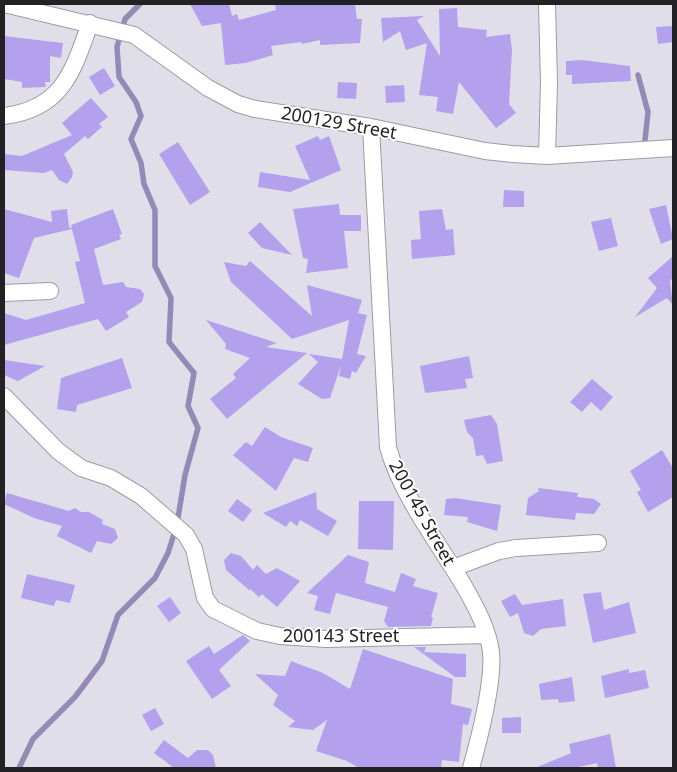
<svg xmlns="http://www.w3.org/2000/svg" width="677" height="772" font-family="'Noto Sans',sans-serif">
<style>
.lines{fill:none;stroke-linecap:round;stroke-linejoin:round}
.stream{stroke:#938ab6;stroke-width:5.5}
.building{fill:#b3a1ed}
.minor-casing{stroke:#9d9ba4;stroke-width:18}
.minor{stroke:#fff;stroke-width:16}
.labels{text-anchor:middle;stroke-width:4;stroke-linejoin:round;paint-order:stroke}
.street-label{font-size:18px;fill:#222225;stroke:#fff}
</style>
<rect width="100%" height="100%" fill="#e0dee8"/>
<g class="lines">
<path class="stream" d="M140,4L125,19L117,47L119,77L136,102L141,116L131,139L141,163L144,184L155,210V266L171,298L169,342L194,373L188,406L198,428L185,475L177,524
M638,75L648,112L645,140
M19,768L33,739L75,697L102,661L118,615L155,578L168,553L175,531"/>
</g>
<path class="building" d="M190,4H229L232,16L237,14L239,20L276,10L275,4H355L357,19H362L360,43L320,45V40L302,44L301,42L271,46L273,55L246,63L225,65L221,23L202,26Z
M457,8L458,27L487,30L486,37L510,34L512,50L509,104L516,113L496,128L459,82L453,114L436,111L438,97L419,95L427,43L406,50L400,31L383,42L381,18L424,16L417,20L440,56L439,9Z
M673,26V42L658,44L656,27Z
M4,36L63,43L61,58L50,56V82H45L46,87L22,88V82L4,79Z
M582,60L630,66L631,81L572,84V75H566V61Z
M104,68L115,86L100,95L89,77Z
M338,82L357,83L356,99L337,98Z
M404,85L405,102L386,103L385,86Z
M91,98L108,117L99,124L102,127L88,139L85,136L64,154L73,172L72,177L67,184L59,180L52,170L44,173L4,170V154L22,156L72,135L62,123Z
M318,136L320,140L329,136L341,170L290,192L258,187L260,172L310,180L295,146Z
M178,142L210,192L190,205L159,154Z
M504,190L524,191V207H503Z
M339,204L340,215H361V231H344L348,268L306,273L308,259L303,258L293,209Z
M666,205L673,239L661,244L649,209Z
M4,209L52,222L51,211L67,209L69,227L72,228L71,225L113,209L122,234L119,235L121,239L94,249L103,285L123,282L126,287L140,289L144,294L142,302L126,312L129,317L106,331L98,319L4,345V313L26,320L85,303L75,262L80,261L72,229L34,238L19,278L4,273Z
M442,209L446,230L453,229L455,255L412,259L411,240L421,239L419,211Z
M611,218L618,246L599,251L591,222Z
M260,222L292,255L262,248L248,233Z
M673,256V278L670,281L673,305L667,298L635,317L657,288L648,278Z
M250,261L312,316L307,285L362,300L358,313L367,315L357,354L366,356L356,373L352,371L350,379L339,376L341,365L330,398L322,399L298,384L318,362L309,354L342,359L349,320L292,339L231,282L224,262L246,266Z
M206,320L277,343L266,347L307,353L227,419L210,399L236,378L233,374L250,358L225,349L226,344Z
M469,356L473,378L465,379L467,388L425,393L420,366Z
M122,358L132,388L77,405L76,412L57,409L61,378Z
M4,360L45,366L18,381L4,375Z
M592,379L613,397L601,411L591,402L582,412L570,402Z
M491,415L497,424L503,461L487,464L483,455L476,456L473,438L467,432L464,420Z
M265,427L281,437L313,448L308,462L294,458L276,491L233,455L246,442L252,446Z
M662,450L673,468V497L648,512L637,492L641,490L630,471Z
M538,488L578,493L577,497L594,499L601,504L594,514L576,513L575,520L526,515L528,498L539,491Z
M316,492L317,509L337,521L328,536L300,520L297,526L290,521L286,527L263,513Z
M7,493L69,511L75,508L81,512H89L103,520L102,524L115,529L118,538L111,544L97,541L91,553L57,536L62,526L34,518L4,504Z
M455,498L501,505L497,531L467,522L468,517L444,515L446,499Z
M237,499L252,510L243,522L228,511Z
M359,501H394L393,550L358,549Z
M231,553L241,556L253,570L257,565L266,574L277,568L300,581L277,607L262,594L259,597L250,589L249,590L226,570L224,560Z
M348,555L369,562L365,583L395,592L401,573L416,579L413,586L438,593L431,617L433,618L431,626L388,627L384,621L388,607L336,593L330,614L314,610L318,596L307,593Z
M27,574L75,585L70,603L56,600L54,606L21,598Z
M601,592L604,610L629,602L636,633L593,643L583,594Z
M515,594L522,605L563,599L566,626L541,629L533,636L524,633L518,613L510,617L501,601Z
M170,597L181,613L169,622L157,606Z
M243,635L250,641L219,670L231,686L212,699L186,661L209,646L214,654Z
M414,647H426L424,652L466,654V677H455Z
M363,649L453,679L451,704L472,709L468,725L463,724L459,762L442,760L441,768H359L347,761L316,751L327,720L313,730L288,727L295,721L273,705L278,695L255,674L285,676L291,661L323,673L350,689Z
M629,669V673L645,670L649,688L605,698L601,676Z
M572,677L575,701L559,703L558,699L541,700L539,684Z
M155,708L164,724L151,731L142,715Z
M521,717V733H502V718Z
M610,734L616,768H598L597,763L574,768H535L571,753L569,744Z
M164,740L188,758L197,750H208L213,755L216,768H174L154,753Z"/>
<g class="lines">
<g class="minor-casing">
<path id="minor" d="M4,4L134,35L208,88L238,104L255,109L371,127L485,151L512,154L547,156L673,148
M4,116C62,109 73,72 90,23
M371,127L388,447C400,493 439,544 464,586C476,607 488,629 491,652C494,681 479,740 471,768
M547,156L549,82L547,4
M4,293L50,291
M4,396L58,451L81,468L111,478L141,496L186,535L194,549L205,598L213,609L257,631L280,636L326,639L487,635
M453,568L499,551L516,548L598,543"/>
</g>
<use href="#minor" class="minor"/>
</g>
<g class="labels">
<g class="street-label">
<text transform="translate(339 123) rotate(10)" y="6">200129 Street</text>
<text transform="translate(422 513) rotate(61)" y="6">200145 Street</text>
<text x="341" y="642">200143 Street</text>
</g>
</g>
<rect width="677" height="772" fill="none" stroke="#222225" stroke-width="10"/>
</svg>
